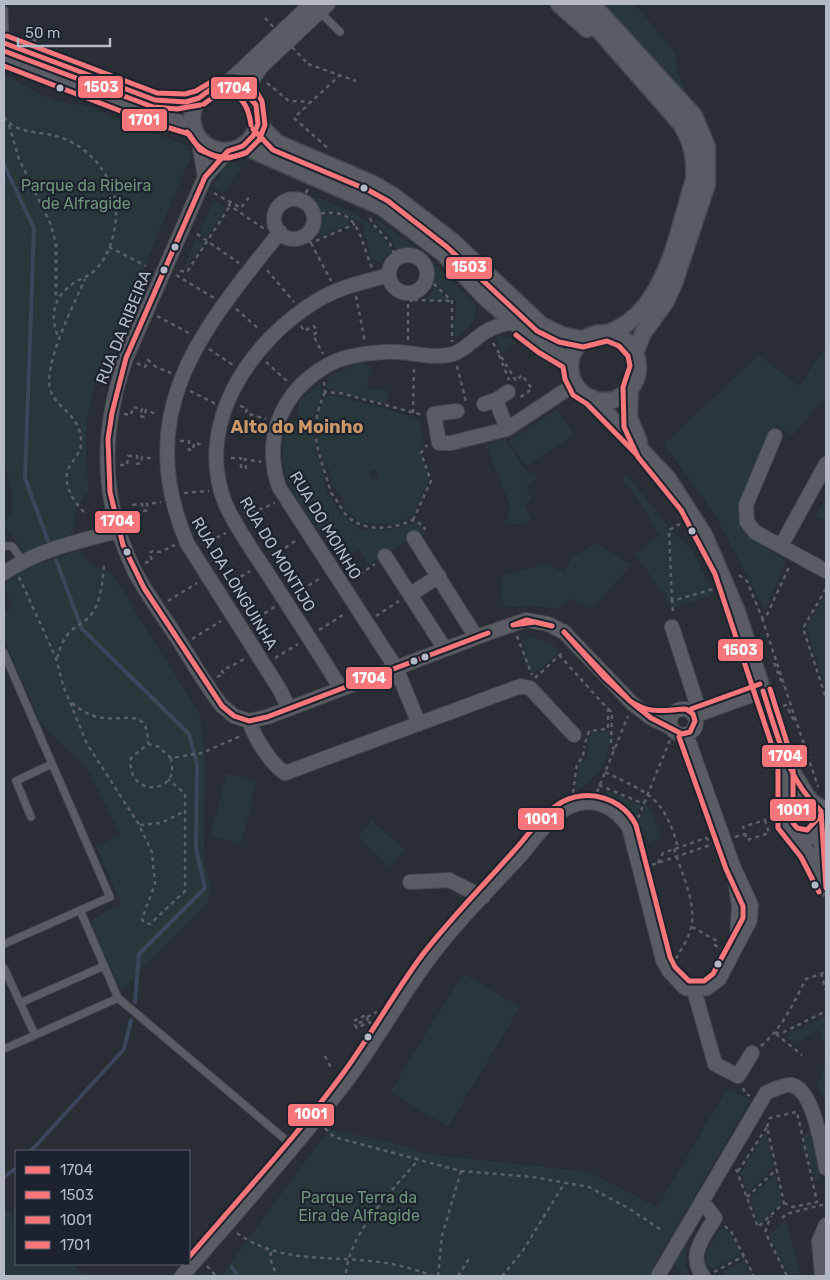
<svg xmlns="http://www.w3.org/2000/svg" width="830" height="1280" font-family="Rubik,sans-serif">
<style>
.green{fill:#27373a;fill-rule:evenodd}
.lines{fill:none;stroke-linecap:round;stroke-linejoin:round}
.stream{stroke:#39465c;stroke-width:4}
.service-casing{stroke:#45484d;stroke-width:9}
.minor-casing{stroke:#45484d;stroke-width:16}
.tertiary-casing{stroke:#45484d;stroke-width:19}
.path{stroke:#5c6066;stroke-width:2.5;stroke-dasharray:4 4;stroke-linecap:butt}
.service{stroke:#595c62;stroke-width:7}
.minor{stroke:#595c62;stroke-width:14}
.tertiary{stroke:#595c62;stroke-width:16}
.path-bridge{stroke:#5c6066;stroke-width:2.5;stroke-dasharray:4 4;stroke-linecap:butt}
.bus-1-casing{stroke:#1d232e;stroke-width:9}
.bus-2-casing{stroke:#1d232e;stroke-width:9}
.bus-3-casing{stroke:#1d232e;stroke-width:9}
.bus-4-casing{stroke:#1d232e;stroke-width:9}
.bus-1{stroke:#f9767a;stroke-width:5}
.bus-2{stroke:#f9767a;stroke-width:5}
.bus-3{stroke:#f9767a;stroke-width:5}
.bus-4{stroke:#f9767a;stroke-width:5}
.bus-dot{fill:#b3b9c5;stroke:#1d232e;stroke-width:2}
.labels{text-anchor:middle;stroke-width:4.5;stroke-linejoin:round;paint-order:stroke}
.park-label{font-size:16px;fill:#6c9477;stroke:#1d232e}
.street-label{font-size:16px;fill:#b3b9c5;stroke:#1d232e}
.neighbourhood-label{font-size:18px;font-weight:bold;fill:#ca9769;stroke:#1d232e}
.line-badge{stroke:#1d232e;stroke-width:2}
.badge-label{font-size:14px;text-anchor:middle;font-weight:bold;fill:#fff}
</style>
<rect width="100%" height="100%" fill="#292d34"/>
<path class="green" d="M602,4H635L676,54L677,73L689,96Z
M4,73C23,85 58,107 81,104L188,146L192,154L95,383L86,425V466L89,491C77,504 73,515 74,533L25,552L4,527C4,520 8,519 11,513C16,497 7,476 4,461Z
M232,162L243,164L223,194L213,187L225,166Z
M308,195C338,204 379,221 392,251L381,262L372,260L362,223L334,210L320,212L317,204Z
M214,200L223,205L225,210L209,234L205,235L201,233V229Z
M335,214L348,219L349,225L320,236L318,232L321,216Z
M377,220L424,253L475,304C479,321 468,330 454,339L456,301L433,280C435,259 416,244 397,252L388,234L375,222Z
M196,238L204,243L185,270L184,268Z
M435,287L449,301L425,300Z
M495,336L510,338L517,343L503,353Z
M826,345V396L792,436L776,425L741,514V526L747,535L786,561L765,610L714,513L664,444L759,355L799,386Z
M360,363L370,366L367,388L389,391L387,405L326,388L329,376Z
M321,383L322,394L314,416L313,433L328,496L333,499L337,510L360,530L391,529L416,522L423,529L424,534L421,542L413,537L368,565L359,549L347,557L337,540L336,533L320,534C296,499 277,477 284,433C297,422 299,419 299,401Z
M330,395L386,408L419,420L424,442L420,452L429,479L414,514L399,524L360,523L344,510L342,498L332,485L330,470L323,462L318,442L316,422L323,398ZM375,469L379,476L372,480L368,473Z
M557,409L574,435L526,466L509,441Z
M505,439L528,474L534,472L538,478L526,486L532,500L524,504L531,520L525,525L505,523L510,504L485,444Z
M627,475L671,530L693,551L713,595L672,608L635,553L660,535L635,495L621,479Z
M826,498V521L816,516Z
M597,543L631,565L593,608L571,599L558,609L534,606L503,607L502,576L545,564L564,572L572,557Z
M80,550C89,564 97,569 113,575L200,715L205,765L204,862L211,886L208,903L142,968L122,992L92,926L94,918L121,904L96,846L121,835L88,769L41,724L4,639V612L12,608L4,585L26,568Z
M826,595V689L806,627Z
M531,637L548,642L560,651L538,671L530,674L521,652L525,650L521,640Z
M610,731C610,759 600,776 576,791L579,765L587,756L591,733Z
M227,773L257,781L241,844L210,836Z
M606,790L641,805L636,819L626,809L604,798Z
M646,804L652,813L661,838L648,843L638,822Z
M372,821L405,850L390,867L358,837Z
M463,973L520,1007L448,1127L390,1092Z
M826,1016V1105L817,1086C826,1068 827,1051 820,1032L817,1030L796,1043L787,1038L789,1034Z
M727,1089L751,1099L648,1276H221L329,1129L398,1144L428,1154L589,1172L657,1207Z
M766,1132L774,1167L748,1193L741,1173Z
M810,1132L820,1179L814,1180L803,1134Z
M775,1174L782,1203L759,1224L750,1198Z
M4,1208L16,1219V1264H71L79,1271L95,1276H4Z
M785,1219L801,1273L789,1276L769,1236Z
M722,1226L733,1237L741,1254L712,1269L706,1263V1252Z
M687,1244L685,1265L690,1276H683L674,1264Z
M744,1261L752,1276H725L722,1272Z"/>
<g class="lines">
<path class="stream" d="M4,165L34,228L25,478L48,541
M56,560L82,629L189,734L197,764L196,848L205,888L139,954L135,1002
M31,1151L124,1049L131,1020
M4,1177L16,1168
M232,1267L238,1276"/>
<g class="service-casing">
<path id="service" d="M4,10L5,42
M320,12L340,32
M27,52L36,32
M4,546H12L22,560
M4,653L110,897L4,944
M31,817L16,781L52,764
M4,968L35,1035
M118,998L293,1146
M20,1003L104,966
M4,1049L118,998L80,910"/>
</g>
<g class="minor-casing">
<path id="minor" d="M225,85L311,4
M244,91L262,66L328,4
M198,137L205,177
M228,151L205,177L126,358C100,432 100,500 135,572C146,593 161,613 174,633C190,657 204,683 222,706L234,716L249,721
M274 219a20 20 0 1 1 40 0a20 20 0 1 1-40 0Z
M280,232C200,332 132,411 187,543L280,690L289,709
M389 274a19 19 0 1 1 38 0a19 19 0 1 1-38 0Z
M496,400L508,392
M484,404L496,400L507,429
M457,411L434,414L439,443H451L507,429L575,384
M775,436L746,505L747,522L755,532L826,571
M414,538L476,637
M781,546L826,464
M385,556L445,649
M4,573C37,550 79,541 119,531
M411,594L439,576
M672,627L700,713
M341,689C316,648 290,608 264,568C250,547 235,526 225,503C194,423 251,340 318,300C339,287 365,282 389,275
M670 722a13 13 0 1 1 26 0a13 13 0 1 1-26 0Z
M694,716L763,691
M249,721L267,717L488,633L526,620L548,624L564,632L632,703L651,718L672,728
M249,721C255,738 270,763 285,773L521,686L530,688L574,735
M419,724L396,668L279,487C262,438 282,392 326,366C342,356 366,353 385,352C408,350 430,360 453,354C464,351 475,338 485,332C493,327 503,324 513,322
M735,880L739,906L737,941
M410,882L449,880L483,897
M694,990L715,1064L738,1076L752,1053
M702,1201L715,1218C704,1237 687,1255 703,1276
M182,1276C235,1215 288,1155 338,1092C370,1052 395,1005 425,964C453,925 488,891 520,856C534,840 551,814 571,806C595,796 615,808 629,827L663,960L669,971L685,988L694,990L707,988L719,979L750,920L751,905L733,866L686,734
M658,1276L766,1093C773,1090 783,1084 791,1085C814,1089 822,1149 826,1168
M822,1276L819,1241L826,1225"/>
</g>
<g class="tertiary-casing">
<path id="tertiary" d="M559,4L587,29
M576,4L682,125C692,143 696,159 694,180C677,233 666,313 608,333
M592,4L694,116L707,147V184L674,283L666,301L643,333L635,353
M4,43L155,100L176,102L199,98
M4,58L147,113L194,128
M192 118a33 33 0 1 1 66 0a33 33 0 1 1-66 0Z
M258,124L277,143L371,183L392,195L452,241L541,325L561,335L584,340
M243,146L382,207L443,253L486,298L542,346L570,362
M570 367a34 34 0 1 1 68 0a34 34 0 1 1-68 0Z
M630,388L629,418L639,442
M592,398L668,479L704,535L737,612L786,763L810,801
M786,763L785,826L807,853L826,888
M821,828L824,883
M789,832C802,842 817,838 822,823L819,807L810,801L800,800"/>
</g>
<path class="path" d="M308,64L356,81
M267,83L289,101L311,102
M297,115L340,75
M4,117C16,134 37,131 56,136C89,145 116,177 116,212C116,231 110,255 96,269C90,276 81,278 74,283C53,297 49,317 59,339
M294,118L330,150
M9,125L19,159L50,223L56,243V299
M214,193L241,208L249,197
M302,200L308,189
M230,203L229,205L263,228H268
M313,215C360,204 358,235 372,268
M370,218L372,223L389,241L396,259
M197,234L239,263
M303,236L311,243L355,224
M311,243L331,281
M109,247L146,266
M267,270L294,302
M180,271L187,272L230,206
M176,275L214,298
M426,282L434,284L452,301V342
M411,293L413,300L452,301
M356,296L365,342
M236,309L260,330
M157,316L189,333
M301,326L304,331L314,326L317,332L313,335L323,354
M408,340V302L413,300
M493,343L516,381L522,375L532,389L519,398
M209,349L233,365
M499,355L509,380
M266,362L288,382
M137,363L145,367L148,360L156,367L171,373
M457,366L466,402
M324,382L325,392L340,393L423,415
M190,391L216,404
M325,392C306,434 320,452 331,493C338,500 340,508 346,515C363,533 394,529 413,520L424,526L425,530
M240,406L247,408L246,413L266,419
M413,413L414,366
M124,414L131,415L133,407L142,409L140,416L144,417L146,410L158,415
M180,441H189V450H193L194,443L204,445
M231,458H241V468H246L245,459L261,462
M120,465H127L128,456H137V464L141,463L142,457L155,459
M184,493L209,491
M84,512C72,500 60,480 71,464C75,457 81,452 81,444C82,415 59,411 51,392C41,368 75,302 85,279
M244,513L248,510L256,511L275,503
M127,516L134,514L133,505L142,504L144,511L148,510L147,504L161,502
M413,520L431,481L421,453L427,445
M201,542L216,538L226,533
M272,557L298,539
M145,563L152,560L149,553L153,551L160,552L175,545
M739,575L747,581L762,618L766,617L790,565
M19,577L56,658L63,685L87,744L138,823L152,852L155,884L142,919L144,923L150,924L185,891V794L168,779
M353,579L375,564
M227,585L250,571
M826,589L803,628L826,698
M295,594L322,577
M168,601L197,583
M672,601L669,530L680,524
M673,611L672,601L714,589
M376,616L399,601
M762,618L818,787
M251,622L276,606
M319,630L346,613
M517,636L532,675
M192,639L221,621
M559,655L608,709V729L589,731L584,747
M57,658C60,649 62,640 69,633C77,624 87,622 93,612C102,598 102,582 104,566
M275,658L298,644
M774,663L783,686
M217,677L224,674L222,671C227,667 238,664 245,658
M535,678L564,651
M72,703C82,711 91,717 104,718C127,721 148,707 148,744
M783,706L786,705L795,723
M608,709L612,712L611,743L614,750
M171,758L159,747L148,744L131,758C126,791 165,796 172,773C173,769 171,762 171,758L202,753L243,735
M605,772C650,794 663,796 678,847
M599,785L644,804
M597,792L628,716
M573,793L577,764L583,757L584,747
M638,818L670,740
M765,820L769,833L747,840L743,827Z
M140,825L161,823L185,811
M735,837L745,834
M674,849C681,872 697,903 691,928C689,938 681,949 676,959
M658,863L663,853L706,838L712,843
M652,865L713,844
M692,927L717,941L715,945L721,949
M821,973L826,991
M367,1017L377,1012
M354,1021L366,1015L368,1019L355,1025L357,1028L369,1022L372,1024
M775,1033L784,1032L826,1011
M776,1034L802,1055
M761,1046C783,1027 793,1004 806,979L826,972
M325,1056L331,1068
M826,1063V1091
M743,1088L745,1093L750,1096
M767,1127L770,1118L796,1112
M325,1128L334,1137L461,1171L533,1177L589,1187L628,1208L660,1229
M736,1169L758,1227L784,1203L767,1127L737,1173
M747,1197L777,1169
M784,1203L793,1207L817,1202L797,1112
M782,1218L786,1214L826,1204
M725,1226L732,1233L754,1276
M765,1232L771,1216
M237,1233C277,1262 322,1256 370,1261C392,1263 412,1268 433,1276
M767,1236L787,1276
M271,1252L270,1259L277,1276
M207,1266L216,1276
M714,1272L744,1256
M346,1273C350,1232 392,1191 418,1160
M438,1276L442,1236L461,1171
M458,1276L470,1257
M502,1276L522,1252L564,1184"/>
<use href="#service" class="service"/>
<use href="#minor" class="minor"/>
<use href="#tertiary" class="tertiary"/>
<path class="path-bridge" d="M265,18L308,64"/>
<g class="bus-1-casing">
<path id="bus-1" d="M4,43L155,100L186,102L199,98L211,89L225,85L244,91L256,105L258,124L253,136L243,146L228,151L205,177L126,358L112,413L108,439L110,492L123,545L144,588L222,706L234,716L249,721
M513,625L526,620L552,626
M513,625L535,622L552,626
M564,632L630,701
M564,632L605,678L630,701
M763,691C777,734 787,780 821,811L826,888
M630,701C652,715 662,710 686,709L693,714L695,721L690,732L682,734L651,718Z
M249,721L267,717L488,633"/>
</g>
<g class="bus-2-casing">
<path id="bus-2" d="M4,51L153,107L177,109L200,105
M204,104C228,84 247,94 251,125
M253,129L273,150L368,190L388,201L447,247L537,331L559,342L583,347L607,341L619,346L628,356L630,366L623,387L624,427L638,457L681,510L715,574L778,764V828L801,857L819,892
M187,132C201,155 220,163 246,153
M516,335L538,352L563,367L565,379L573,395L587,404L637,455"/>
</g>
<g class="bus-3-casing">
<path id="bus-3" d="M770,689L793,762V823L797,828L807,830L821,815
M691,709L760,684
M189,1257C241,1196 297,1136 344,1072C371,1035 393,995 420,958C448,921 481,888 512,853C528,836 541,814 562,802C589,788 622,798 636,825L670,957L675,967L689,981H704L713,974L743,918V906L726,869L679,737"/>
</g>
<g class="bus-4-casing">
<path id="bus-4" d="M4,66L144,120L189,134L200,150L219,158H230L247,152L259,140L265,125L262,101L256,91L237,79H216L196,91L185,94L157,93L7,36"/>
</g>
<use href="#bus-1" class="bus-1"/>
<use href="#bus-2" class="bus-2"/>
<use href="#bus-3" class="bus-3"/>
<use href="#bus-4" class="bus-4"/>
</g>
<g class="bus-dot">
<circle cx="60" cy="88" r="4.5"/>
<circle cx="364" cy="188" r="4.5"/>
<circle cx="175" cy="247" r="4.5"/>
<circle cx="164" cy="270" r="4.5"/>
<circle cx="692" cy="531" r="4.5"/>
<circle cx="127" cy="552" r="4.5"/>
<circle cx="425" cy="657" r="4.5"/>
<circle cx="414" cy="661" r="4.5"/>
<circle cx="815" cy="885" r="4.5"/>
<circle cx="718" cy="964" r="4.5"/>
<circle cx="368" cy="1037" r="4.5"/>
</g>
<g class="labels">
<g class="park-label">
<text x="86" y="191">Parque da Ribeira<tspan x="86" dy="18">de Alfragide</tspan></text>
<text x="359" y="1203">Parque Terra da<tspan x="359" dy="18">Eira de Alfragide</tspan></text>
</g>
<g class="street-label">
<text transform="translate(123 327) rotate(-68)" y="6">RUA DA RIBEIRA</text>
<text transform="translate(326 525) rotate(59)" y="6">RUA DO MOINHO</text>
<text transform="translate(278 554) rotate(59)" y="6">RUA DO MONTIJO</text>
<text transform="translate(235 583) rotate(59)" y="6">RUA DA LONGUINHA</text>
</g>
<g class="neighbourhood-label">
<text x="297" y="433">Alto do Moinho</text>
</g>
</g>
<g class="line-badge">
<rect x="77" y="75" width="47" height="24" rx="5" fill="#f9767a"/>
<rect x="210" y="76" width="48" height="24" rx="5" fill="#f9767a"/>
<rect x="121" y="108" width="47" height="24" rx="5" fill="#f9767a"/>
<rect x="445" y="256" width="48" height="24" rx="5" fill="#f9767a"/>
<rect x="94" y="510" width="47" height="24" rx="5" fill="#f9767a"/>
<rect x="717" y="638" width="47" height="24" rx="5" fill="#f9767a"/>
<rect x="345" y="666" width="48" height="24" rx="5" fill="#f9767a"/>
<rect x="761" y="744" width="47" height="24" rx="5" fill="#f9767a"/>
<rect x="769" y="798" width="48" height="24" rx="5" fill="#f9767a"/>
<rect x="517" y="807" width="48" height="24" rx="5" fill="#f9767a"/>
<rect x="287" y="1103" width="48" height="24" rx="5" fill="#f9767a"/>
</g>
<g class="badge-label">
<text x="101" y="92">1503</text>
<text x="234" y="93">1704</text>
<text x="144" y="125">1701</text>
<text x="469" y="272">1503</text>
<text x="117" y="526">1704</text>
<text x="740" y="655">1503</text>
<text x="369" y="683">1704</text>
<text x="785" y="761">1704</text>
<text x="793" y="815">1001</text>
<text x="541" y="824">1001</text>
<text x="311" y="1119">1001</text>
</g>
<rect width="830" height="1280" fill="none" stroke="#b3b9c5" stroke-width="10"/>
<rect x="15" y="1150" width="175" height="115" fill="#1d232e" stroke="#595f6a"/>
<rect x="25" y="1166" width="25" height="8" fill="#f9767a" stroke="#595f6a"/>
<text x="60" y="1175" font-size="15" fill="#b3b9c5">1704</text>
<rect x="25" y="1191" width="25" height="8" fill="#f9767a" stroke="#595f6a"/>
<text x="60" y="1200" font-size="15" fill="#b3b9c5">1503</text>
<rect x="25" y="1216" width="25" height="8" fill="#f9767a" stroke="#595f6a"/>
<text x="60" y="1225" font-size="15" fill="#b3b9c5">1001</text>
<rect x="25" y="1241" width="25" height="8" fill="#f9767a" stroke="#595f6a"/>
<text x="60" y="1250" font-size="15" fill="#b3b9c5">1701</text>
<path d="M18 38v8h92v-8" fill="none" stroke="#b3b9c5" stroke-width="2.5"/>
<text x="25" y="38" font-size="15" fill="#b3b9c5" stroke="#1d232e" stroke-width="4" paint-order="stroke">50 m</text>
</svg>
